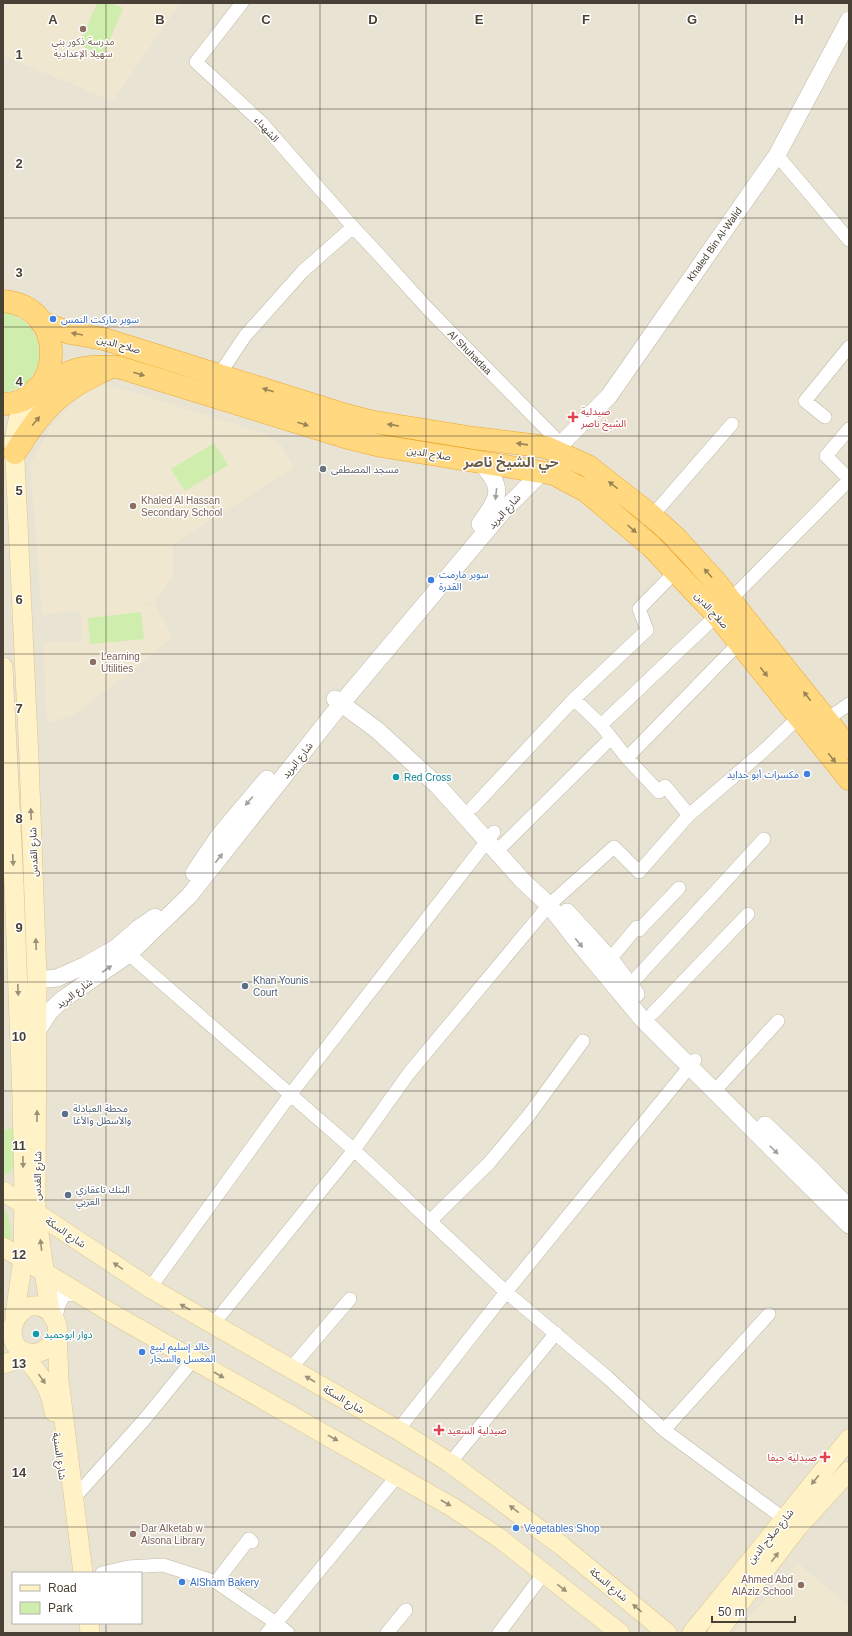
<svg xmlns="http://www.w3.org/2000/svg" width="852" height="1636" font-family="Arial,'Noto Sans Arabic',sans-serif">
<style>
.residential{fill:#e9e3d4;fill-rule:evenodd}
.education{fill:#efe7cf}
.green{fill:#cfedac}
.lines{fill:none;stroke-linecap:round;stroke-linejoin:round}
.minor-casing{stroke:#c1b9a8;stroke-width:14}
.tertiary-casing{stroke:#c1b9a8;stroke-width:18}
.secondary-casing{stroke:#d9c692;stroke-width:20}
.trunk-casing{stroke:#eca62a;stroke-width:23}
.minor{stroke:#fff;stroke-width:13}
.tertiary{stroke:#fff;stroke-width:17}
.secondary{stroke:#fff2c7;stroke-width:19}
.trunk{stroke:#ffd87f;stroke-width:22}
.oneway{fill:#9b8556}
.oneway2{fill:#a4a09a}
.oneway3{fill:#9b9177}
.grid{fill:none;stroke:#494135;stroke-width:1;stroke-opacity:0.55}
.education-dot{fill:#8d6e63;stroke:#fff;stroke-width:1.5}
.shop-dot{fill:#3f7fe0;stroke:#fff;stroke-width:1.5}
.health-dot{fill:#e0444e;stroke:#fff;stroke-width:1.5}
.worship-dot{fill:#6b7280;stroke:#fff;stroke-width:1.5}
.culture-dot{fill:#0f9aa8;stroke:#fff;stroke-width:1.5}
.service-dot{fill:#5c6f8a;stroke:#fff;stroke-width:1.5}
.labels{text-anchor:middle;stroke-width:3;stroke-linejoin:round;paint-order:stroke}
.education-label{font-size:10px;fill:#785e54;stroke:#fff;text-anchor:start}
.street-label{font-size:10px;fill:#494135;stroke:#fff}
.shop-label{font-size:10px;fill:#366cbe;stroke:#fff;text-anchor:start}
.health-label{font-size:10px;fill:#be3a42;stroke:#fff;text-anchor:start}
.worship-label{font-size:10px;fill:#5b616d;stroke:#fff;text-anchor:start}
.culture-label{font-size:10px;fill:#0d838f;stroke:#fff;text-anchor:start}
.service-label{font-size:10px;fill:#4e5e75;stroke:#fff;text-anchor:start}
.district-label{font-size:14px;font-weight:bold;fill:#6d5f4b;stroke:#fff}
.grid-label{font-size:13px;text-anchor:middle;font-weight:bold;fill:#494135;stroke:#fff;stroke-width:3;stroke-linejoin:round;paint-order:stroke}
</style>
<rect width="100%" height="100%" fill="#f5f1e7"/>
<path class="residential" d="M3,3H849V1633H3ZM13,1573H141V1623H13Z"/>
<path class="education" d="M3,3H180L113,101L3,56Z
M99,382L264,433L282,446L294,468L173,544V576L154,603L121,607L155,604L172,637L139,665L75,714L47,724L43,642L81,641V611L42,614L30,465L50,428L65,410Z
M798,1563L849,1606V1633H734Z"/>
<path class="green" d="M97,3H111L123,8L103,56L79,45Z
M3,312C37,317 53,359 26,383C19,388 11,391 3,393Z
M214,443L228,465L185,491L171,469Z
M141,612L144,639L90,644L88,618Z
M13,1127V1169L8,1174L3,1175V1131Z
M3,1206C9,1216 12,1228 11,1240L9,1242L3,1241Z"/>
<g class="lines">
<g class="minor-casing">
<path id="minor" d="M242,3L196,62L262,123L353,227L381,257L428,309L561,444
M777,155L849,240
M219,375L245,336L303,271L353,227
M825,417L805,401L849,347
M849,429L826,456L849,479
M652,516L732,424
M730,600L849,480
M574,699L601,725L627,758L659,792L665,786L689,815
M826,720L849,704
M601,725L717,615
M627,758L740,642
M473,807L574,699L647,630L639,609L676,571
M503,845L610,739
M129,954L354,1150L506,1292L607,1377L664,1430L791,1524
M610,959L637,927L639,930L679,888
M629,986L764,839
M653,1013L748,914
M721,1084L778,1021
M430,1221L489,1163L529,1115L583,1041
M150,1288L290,1095L494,832
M214,1323L354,1150L409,1073L549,905L614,847L639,872L689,815L760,754L799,717
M291,1368L350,1299
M398,1430L506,1292L695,1060
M664,1430L769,1314
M450,1463L556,1333
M74,1498L144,1420L193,1360
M102,1573L128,1567L163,1565L216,1582L276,1623L267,1633
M216,1582L249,1539L252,1542
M288,1633L276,1623L398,1475
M387,1633L406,1610
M499,1633L544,1573"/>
</g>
<g class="tertiary-casing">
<path id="tertiary" d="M556,452L561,444L609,396L777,155L849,20
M479,461C505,488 500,496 480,524
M335,699L377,730L438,786L523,881L549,905L574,937L643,1020L849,1225
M194,873L219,836L267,779
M567,912L610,959L636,994
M37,977L47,979L57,978L86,965L116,948L139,928L155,917
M37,1031L50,1011L63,999L129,954L189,896L341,704L504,510L542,472
M765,1125L813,1171L849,1208
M54,1318C56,1307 57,1300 65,1292L78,1293"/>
</g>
<g class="secondary-casing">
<path id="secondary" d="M30,396L18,420L14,440L29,759L37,977L36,1212L50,1312C52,1316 56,1320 57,1325C61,1346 34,1362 18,1348C0,1328 27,1291 50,1312
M3,667L14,884L22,1098L24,1192L23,1259L15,1314
M3,1191L150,1288L398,1430L450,1463L562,1546L667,1633
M3,1247L113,1314L452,1507L498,1537L620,1633
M57,1333L59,1380L83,1573
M18,1348C35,1370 50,1383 54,1412
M3,1364L36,1354
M89,1623L90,1633
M692,1633L849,1439
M717,1633L797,1528L849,1471"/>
</g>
<g class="trunk-casing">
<path id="trunk" d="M3,301C70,306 64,404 3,404
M41,322L70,333L104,339L136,349L346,415L369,421L474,438L539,446L548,448L588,466L652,516L676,538L715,581L849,748
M36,389C70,371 78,364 118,367L345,437L381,446L554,474L586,491L651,546L717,615L849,779
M15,453C30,429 45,406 69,390C80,382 93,376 105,370"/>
</g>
<use href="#minor" class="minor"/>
<use href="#tertiary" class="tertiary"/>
<use href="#secondary" class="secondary"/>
<use href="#trunk" class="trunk"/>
</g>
<defs><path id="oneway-solid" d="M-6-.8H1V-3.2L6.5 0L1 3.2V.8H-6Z"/></defs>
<g class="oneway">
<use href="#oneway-solid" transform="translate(77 334) rotate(-170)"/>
<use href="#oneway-solid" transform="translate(139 374) rotate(17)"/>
<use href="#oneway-solid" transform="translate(268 390) rotate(-162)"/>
<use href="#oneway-solid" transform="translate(36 421) rotate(-50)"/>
<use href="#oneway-solid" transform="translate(303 424) rotate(18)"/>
<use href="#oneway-solid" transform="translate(393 425) rotate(-171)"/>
<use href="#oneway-solid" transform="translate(522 444) rotate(-172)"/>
<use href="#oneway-solid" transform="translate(613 485) rotate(-142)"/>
<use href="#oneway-solid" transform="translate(632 529) rotate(42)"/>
<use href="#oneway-solid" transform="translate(708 573) rotate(-132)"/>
<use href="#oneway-solid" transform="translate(764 672) rotate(52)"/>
<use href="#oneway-solid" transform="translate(807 696) rotate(-128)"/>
<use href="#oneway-solid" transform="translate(832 758) rotate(51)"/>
</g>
<g class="oneway2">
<use href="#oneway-solid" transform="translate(496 494) rotate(97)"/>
<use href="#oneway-solid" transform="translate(249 801) rotate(130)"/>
<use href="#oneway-solid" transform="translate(219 858) rotate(-52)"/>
<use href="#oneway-solid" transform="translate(579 943) rotate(51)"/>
<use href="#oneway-solid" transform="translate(107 969) rotate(-34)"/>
<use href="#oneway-solid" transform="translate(774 1150) rotate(45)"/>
</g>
<g class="oneway3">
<use href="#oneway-solid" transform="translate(31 814) rotate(-92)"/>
<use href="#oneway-solid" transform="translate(13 860) rotate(87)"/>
<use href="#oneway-solid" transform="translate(36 944) rotate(-92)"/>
<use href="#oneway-solid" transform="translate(18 990) rotate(88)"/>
<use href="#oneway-solid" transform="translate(37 1116) rotate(-89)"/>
<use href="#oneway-solid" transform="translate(23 1162) rotate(89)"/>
<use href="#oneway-solid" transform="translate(41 1245) rotate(-97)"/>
<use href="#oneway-solid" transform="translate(118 1266) rotate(-146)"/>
<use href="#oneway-solid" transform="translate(185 1307) rotate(-151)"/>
<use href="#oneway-solid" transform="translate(219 1375) rotate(30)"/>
<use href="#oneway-solid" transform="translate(42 1379) rotate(55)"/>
<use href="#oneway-solid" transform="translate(310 1379) rotate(-150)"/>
<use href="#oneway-solid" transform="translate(333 1438) rotate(29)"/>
<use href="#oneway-solid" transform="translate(815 1480) rotate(129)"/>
<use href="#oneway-solid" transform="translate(446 1503) rotate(30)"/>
<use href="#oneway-solid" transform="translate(514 1509) rotate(-143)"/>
<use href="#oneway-solid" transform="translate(775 1557) rotate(-53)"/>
<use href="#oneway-solid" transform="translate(562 1588) rotate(38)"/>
<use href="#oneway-solid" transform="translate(637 1608) rotate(-140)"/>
</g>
<path class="grid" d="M106,3V1573M213,3V1633M320,3V1633M426,3V1633M532,3V1633M639,3V1633M746,3V1633M3,109H849M3,218H849M3,327H849M3,436H849M3,545H849M3,654H849M3,763H849M3,873H849M3,982H849M3,1091H849M3,1200H849M3,1309H849M3,1418H849M3,1527H849M106,1623V1633"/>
<g class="education-dot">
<circle cx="83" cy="29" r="4"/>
<circle cx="133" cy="506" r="4"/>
<circle cx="93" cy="662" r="4"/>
<circle cx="133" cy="1534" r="4"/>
<circle cx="801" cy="1585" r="4"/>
</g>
<g class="shop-dot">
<circle cx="53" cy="319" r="4"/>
<circle cx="431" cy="580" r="4"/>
<circle cx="807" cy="774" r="4"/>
<circle cx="142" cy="1352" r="4"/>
<circle cx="516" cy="1528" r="4"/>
<circle cx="182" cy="1582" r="4"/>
</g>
<g class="health-dot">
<path d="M571 411h4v4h4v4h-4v4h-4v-4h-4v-4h4z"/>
<path d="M437 1424h4v4h4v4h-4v4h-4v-4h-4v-4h4z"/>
<path d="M823 1451h4v4h4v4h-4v4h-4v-4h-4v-4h4z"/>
</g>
<circle class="worship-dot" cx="323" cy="469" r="4"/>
<g class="culture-dot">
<circle cx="396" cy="777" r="4"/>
<circle cx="36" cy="1334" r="4"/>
</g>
<g class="service-dot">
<circle cx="245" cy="986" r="4"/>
<circle cx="65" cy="1114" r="4"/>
<circle cx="68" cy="1195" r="4"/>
</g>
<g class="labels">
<g class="education-label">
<text x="83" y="45" text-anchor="middle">مدرسة ذكور بني<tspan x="83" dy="12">سهيلا الإعدادية</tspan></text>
<text x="141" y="504">Khaled Al Hassan<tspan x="141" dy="12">Secondary School</tspan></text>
<text x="101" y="660">Learning<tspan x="101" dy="12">Utilities</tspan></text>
<text x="141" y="1532">Dar Alketab w<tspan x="141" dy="12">Alsona Library</tspan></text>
<text x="793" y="1583" text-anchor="end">Ahmed Abd<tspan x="793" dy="12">AlAziz School</tspan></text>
</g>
<g class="street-label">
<text transform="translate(267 129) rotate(47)" y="4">الشهداء</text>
<text transform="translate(714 244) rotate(-55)" y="4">Khaled Bin Al-Walid</text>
<text transform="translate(119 344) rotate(15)" y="4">صلاح الدين</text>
<text transform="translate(470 352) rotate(45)" y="4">Al Shuhadaa</text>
<text transform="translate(429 453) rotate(9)" y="4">صلاح الدين</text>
<text transform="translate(504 511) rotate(-48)" y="4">شارع البريد</text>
<text transform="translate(712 610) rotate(48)" y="4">صلاح الدين</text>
<text transform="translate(297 760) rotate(-52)" y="4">شارع البريد</text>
<text transform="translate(33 852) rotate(-92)" y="4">شارع القدس</text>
<text transform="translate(74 993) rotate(-37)" y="4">شارع البريد</text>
<text transform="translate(37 1176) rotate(-89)" y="4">شارع القدس</text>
<text transform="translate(66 1232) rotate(34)" y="4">شارع السكة</text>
<text transform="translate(344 1399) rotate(30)" y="4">شارع السكة</text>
<text transform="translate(60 1456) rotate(82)" y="4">شارع السنية</text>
<text transform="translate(770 1536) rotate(-51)" y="4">شارع صلاح الدين</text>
<text transform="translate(609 1584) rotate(40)" y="4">شارع السكة</text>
</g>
<g class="shop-label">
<text x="61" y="323">سوبر ماركت النمس</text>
<text x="439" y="578">سوبر مارمت<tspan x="439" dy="12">القدرة</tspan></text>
<text x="799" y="778" text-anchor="end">مكسرات أبو حدايد</text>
<text x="150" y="1350">خالد إسليم لبيع<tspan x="150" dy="12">المعسل والسجار</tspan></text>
<text x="524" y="1532">Vegetables Shop</text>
<text x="190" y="1586">AlSham Bakery</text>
</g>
<g class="health-label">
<text x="581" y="415">صيدلية<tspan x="581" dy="12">الشيخ ناصر</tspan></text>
<text x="447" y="1434">صيدلية السعيد</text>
<text x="817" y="1461" text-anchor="end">صيدلية حيفا</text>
</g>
<g class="worship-label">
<text x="331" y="473">مسجد المصطفى</text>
</g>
<g class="culture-label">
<text x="404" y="781">Red Cross</text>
<text x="44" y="1338">دوار ابوحميد</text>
</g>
<g class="service-label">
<text x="253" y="984">Khan Younis<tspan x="253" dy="12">Court</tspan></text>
<text x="73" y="1112">محطة العبادلة<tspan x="73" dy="12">والأسطل والأغا</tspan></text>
<text x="76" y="1193">البنك تاعقاري<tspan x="76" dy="12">العربي</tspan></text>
</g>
<g class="district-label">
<text x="511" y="467">حي الشيخ ناصر</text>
</g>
</g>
<g class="grid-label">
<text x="53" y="24">A</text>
<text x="160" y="24">B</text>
<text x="266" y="24">C</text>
<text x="373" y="24">D</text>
<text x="479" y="24">E</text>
<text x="586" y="24">F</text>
<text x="692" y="24">G</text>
<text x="799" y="24">H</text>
<text x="19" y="59">1</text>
<text x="19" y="168">2</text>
<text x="19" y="277">3</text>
<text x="19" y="386">4</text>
<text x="19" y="495">5</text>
<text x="19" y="604">6</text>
<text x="19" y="713">7</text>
<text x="19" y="823">8</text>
<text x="19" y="932">9</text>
<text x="19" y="1041">10</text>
<text x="19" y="1150">11</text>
<text x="19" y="1259">12</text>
<text x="19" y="1368">13</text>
<text x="19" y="1477">14</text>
</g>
<rect width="852" height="1636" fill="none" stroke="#494135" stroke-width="8"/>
<rect x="12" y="1572" width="130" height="52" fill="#ffffff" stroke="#b6b3ae"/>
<rect x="20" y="1585" width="20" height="6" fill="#fff2c7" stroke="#b6b3ae"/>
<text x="48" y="1592" font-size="12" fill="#494135">Road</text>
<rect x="20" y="1602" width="20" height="12" fill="#cfedac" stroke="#b6b3ae"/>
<text x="48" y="1612" font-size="12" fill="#494135">Park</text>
<path d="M712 1616v6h83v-6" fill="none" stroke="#494135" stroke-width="2"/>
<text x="718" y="1616" font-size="12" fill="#494135" stroke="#ffffff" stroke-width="3" paint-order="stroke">50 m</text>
</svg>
